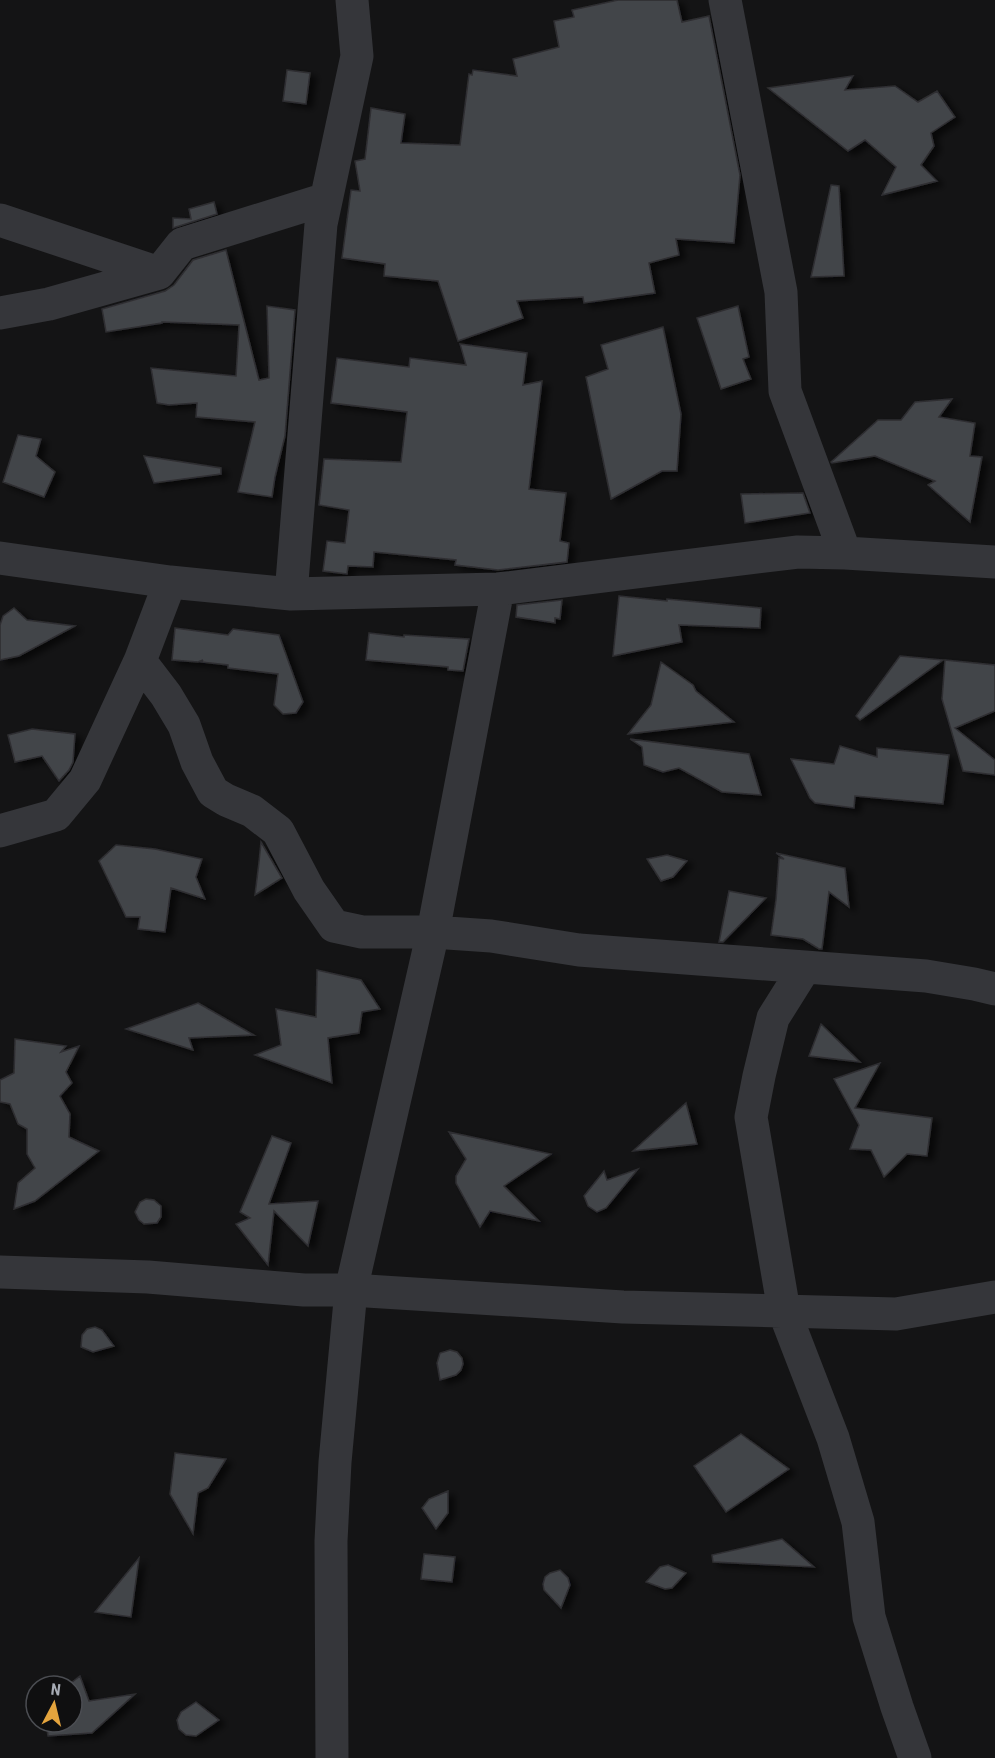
<svg xmlns="http://www.w3.org/2000/svg" width="995" height="1758" font-family="'Roboto Condensed',sans-serif">
<style>
.building{fill:#434448;stroke:#2e2e31;stroke-width:1.5;filter:url(#shadow)}
.lines{fill:none;stroke-linecap:round;stroke-linejoin:round}
.minor{stroke:#35363a;stroke-width:33}
</style>
<defs>
<filter id="shadow"><feDropShadow dx="6" dy="4" stdDeviation="3" flood-color="#0009"/></filter>
</defs>
<rect width="100%" height="100%" fill="#141415"/>
<path class="building" d="M618,0H677L682,22L709,16L740,175L734,243L676,239L679,255L649,263L655,293L584,303L583,297L517,301L523,318L458,341L438,281L384,276L385,264L342,258L351,190L360,191L355,161L365,159L371,108L405,114L401,143L460,145L469,74L472,75L473,70L517,76L513,59L559,47L554,21L574,17L572,10Z
M287,70L310,73L306,104L283,101Z
M853,76L845,90L895,86L918,102L937,91L955,117L931,133L934,146L921,165L937,181L882,195L896,167L865,140L848,151L768,88Z
M831,185L839,186L844,276L811,277Z
M214,202L217,214L173,228V218L191,219L189,209Z
M226,250L259,380L269,378L267,306L295,310L285,436L275,477L272,497L238,492L255,422L196,417L197,403L169,405L157,403L151,368L236,376L239,325L162,322V323L106,332L102,309L165,291L174,285L193,260Z
M738,306L749,357L743,359L751,379L721,389L697,318Z
M663,327L681,414L677,471H662L611,499L586,377L608,369L601,345Z
M460,344L527,353L523,385L542,381L529,489L566,493L560,541L569,543L567,562L498,570L455,565L456,560L374,552L373,567L348,566L347,574L323,571L327,541L345,543L349,510L319,505L324,459L401,462L407,412L331,403L337,358L409,367L410,358L466,365Z
M952,399L939,417L975,423L970,456L982,457L970,522L928,485L935,481L875,456L832,463L831,462L878,420H901L915,402Z
M18,435L41,439L36,456L55,472L44,497L3,482Z
M144,456L221,468V474L154,483Z
M803,493L810,513L745,523L741,494Z
M619,596L667,601V599L761,608L760,628L679,625L682,642L613,656Z
M562,600L560,619L555,618V623L516,617L517,605Z
M14,608L27,620L75,626L19,656L0,660V625L3,616Z
M175,628L228,635L233,629L279,635L303,702L296,713L283,714L274,705L278,674L228,668V665L201,662L203,660L198,662L172,660Z
M369,633L404,637V635L469,639L463,671L448,670V667L366,660Z
M900,656L943,660L860,720L856,716Z
M945,660L995,665V711L955,728L995,760V775L963,771L942,699Z
M661,662L693,685L696,691L734,722L628,734L651,705Z
M32,729L75,734L73,762L69,770L59,781L42,756L15,762L8,735Z
M630,739L749,754L761,795L722,792L679,768L663,772L644,765L642,747Z
M840,746L877,757V748L949,755L943,804L855,796L854,808L815,803L810,798L791,759L834,764Z
M261,842L282,878L255,895L259,862Z
M116,845L155,849L202,859L196,877L205,899L171,888L165,932L138,929L140,917H126L99,861Z
M776,853L845,868L849,907L829,892L822,949H819L803,939L771,935L776,900L779,858L784,859Z
M667,855L687,861L673,877L661,881L647,859Z
M729,891L766,898L723,942H719Z
M317,970L361,980L380,1009L362,1012L359,1033L328,1038L332,1083L255,1055L281,1045L276,1009L316,1017Z
M198,1003L254,1035L189,1038L193,1050L126,1029Z
M821,1024L860,1062L809,1056Z
M15,1039L66,1046L61,1052L79,1046L66,1072L72,1083L60,1096L70,1114L69,1137L99,1151L35,1201L14,1209L18,1183L35,1168L27,1154V1129L18,1124L10,1104L0,1102V1080L14,1073Z
M880,1063L855,1108L932,1118L927,1156L907,1154L884,1177L871,1150L850,1149L859,1125L834,1079Z
M686,1103L697,1144L633,1151Z
M449,1132L551,1154L504,1186L539,1221L490,1211L480,1227L456,1183V1176L466,1159Z
M272,1136L291,1143L269,1204L318,1201L308,1246L274,1211L268,1265L236,1224L250,1218L240,1212Z
M638,1169L606,1208L597,1212L588,1206L584,1196L604,1171L607,1180Z
M146,1199L154,1200L161,1206V1217L157,1223L144,1224L139,1220L135,1212L140,1202Z
M95,1327L102,1330L114,1346L93,1352L81,1347L82,1335L87,1329Z
M450,1350L457,1352L462,1358L463,1364L461,1370L456,1375L440,1380L437,1363L440,1353Z
M741,1434L789,1469L726,1512L694,1466Z
M175,1453L226,1459L208,1488L198,1493L193,1534L170,1494Z
M448,1491V1513L436,1529L422,1508L429,1499Z
M782,1539L814,1567L713,1562L712,1555Z
M424,1554L455,1557L452,1582L421,1579Z
M139,1558L131,1617L95,1612Z
M668,1565L686,1573L672,1588L665,1589L646,1582L660,1567Z
M560,1570L568,1578L570,1585L561,1608L544,1590L543,1584L545,1577L550,1573Z
M80,1676L89,1701L135,1694L92,1733L48,1736L46,1722H72V1686H67Z
M196,1702L219,1720L196,1736L186,1735L179,1729L177,1720L181,1712Z"/>
<g class="lines">
<path class="minor" d="M725,0L781,292L785,391L845,553
M0,220L159,273
M0,313L49,304L159,273L182,244L326,199
M0,558L170,582L291,594L498,589L798,552L845,553L995,562
M291,594L321,224L357,56L352,0
M140,661L166,695L184,725L197,762L213,792L226,800L252,811L278,831L309,890L334,926L362,932H433L491,936L579,950L926,976L974,984L995,989
M0,831L56,815L85,780L140,661L170,582
M805,967L773,1018L759,1076L751,1117L784,1311L833,1438L858,1522L869,1617L897,1707L915,1758
M0,1272L148,1277L304,1290H351L623,1307L896,1314L995,1297
M332,1758L331,1541L335,1462L351,1290L433,932L498,589"/>
</g>
<g transform="translate(54 1704) rotate(7)"><circle r="28" fill="#0f0f10" stroke="#4b4d52" stroke-width="1.5"/>
<path d="M0-4.5L10 22L0 15L-10 22Z" fill="#e4a43d"/>
<text y="-9" font-size="16" font-weight="bold" text-anchor="middle" fill="#a6abb4">N</text>
</g>
</svg>
